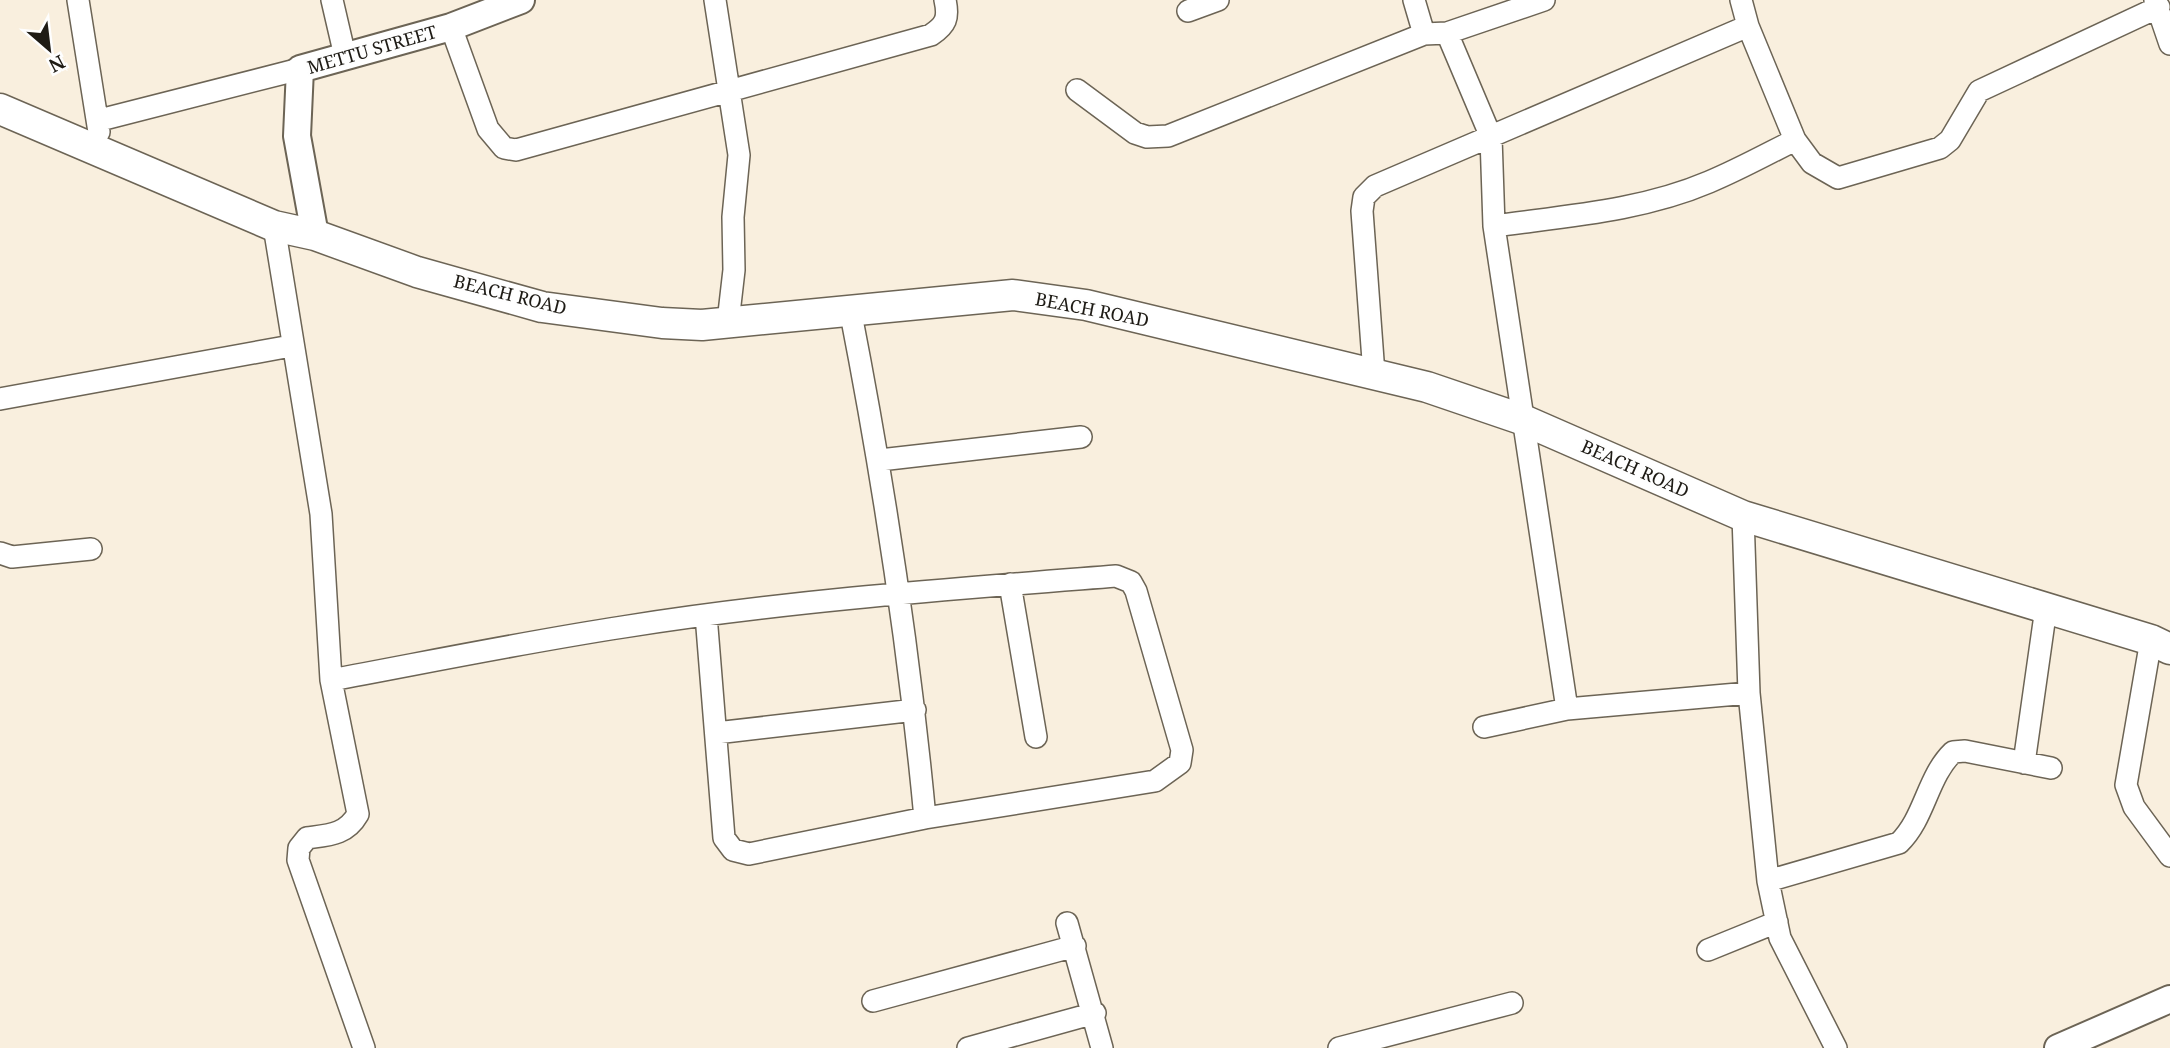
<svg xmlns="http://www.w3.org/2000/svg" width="2170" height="1048" font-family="'Noto Serif',serif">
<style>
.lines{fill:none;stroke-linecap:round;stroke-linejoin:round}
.minor-casing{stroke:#6c6455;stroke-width:24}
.tertiary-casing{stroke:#6c6455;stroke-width:30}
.secondary-casing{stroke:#6c6455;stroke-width:33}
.minor{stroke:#fff;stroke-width:21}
.tertiary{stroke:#fff;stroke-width:26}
.secondary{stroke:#fff;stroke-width:30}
.labels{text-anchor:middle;stroke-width:5;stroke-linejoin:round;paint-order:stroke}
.street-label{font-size:18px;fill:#1e1b15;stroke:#fefefe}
</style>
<rect width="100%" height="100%" fill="#f9efde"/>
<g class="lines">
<g class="minor-casing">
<path id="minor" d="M78,0L99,132
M332,0L345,56
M715,0L739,155L733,217L734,270L728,322
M1414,0L1424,34L1447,33L1491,137L1494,226L1567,709
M2155,0L2170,44
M1188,11L1218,0
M451,27L488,129L504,148L516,150L931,35C946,25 949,18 945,0
M1447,33L1544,0
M1077,90L1135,133L1147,137L1168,136L1424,34
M100,120L300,69
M1795,140L1812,163L1838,178L1940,148L1950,140L1979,91L2159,7
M274,226L321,514L331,680L358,814C346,835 329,835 307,838L299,848L298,860L364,1048
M1494,226C1566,216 1641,211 1709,182C1738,170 1767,154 1795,140L1748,26L1741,0
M850,309C883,478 909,647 925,818
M1374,374L1362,211L1364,197L1375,186L1748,26
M0,399L291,346
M880,460L1081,437
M1743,516L1749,693L1768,881L1780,938L1836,1048
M0,553L12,557L91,549
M1010,584L1036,737
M2151,640L2126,785L2134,807L2170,856
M331,680C428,662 525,642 623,627C785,601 951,589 1116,576L1131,582L1136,591L1182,750L1180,763L1155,781L925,818L749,854L733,850L724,838L706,615
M1484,727L1567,709L1749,693
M716,733L915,710
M2024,763L2046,608
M1768,881L1899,843C1925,818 1927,777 1953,752L1965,751L2051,768
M1067,923L1102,1048
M1708,950L1777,922
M873,1001L1075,946
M968,1048L1095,1013
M1339,1048L1512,1003"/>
</g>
<g class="tertiary-casing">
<path id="tertiary" d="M315,235L297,136L300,69L451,27L521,0
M2058,1048L2170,999"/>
</g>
<g class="secondary-casing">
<path id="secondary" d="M0,109L274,226L315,235L417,272L542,307L662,323L702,325L1013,295L1086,305L1427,387L1521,419L1743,516L2151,640L2170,649"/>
</g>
<use href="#minor" class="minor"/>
<use href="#tertiary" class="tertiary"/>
<use href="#secondary" class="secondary"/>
</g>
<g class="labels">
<g class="street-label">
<text transform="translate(372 50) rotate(-16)" y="6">METTU STREET</text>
<text transform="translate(510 295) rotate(14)" y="6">BEACH ROAD</text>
<text transform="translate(1092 310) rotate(11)" y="6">BEACH ROAD</text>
<text transform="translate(1635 469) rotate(24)" y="6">BEACH ROAD</text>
</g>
</g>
<g transform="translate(49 49) rotate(152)" stroke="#fefefe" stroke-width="5" paint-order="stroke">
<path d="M0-5L12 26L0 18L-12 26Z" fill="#1e1b15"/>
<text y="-10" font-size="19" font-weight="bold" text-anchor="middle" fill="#1e1b15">N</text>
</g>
</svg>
